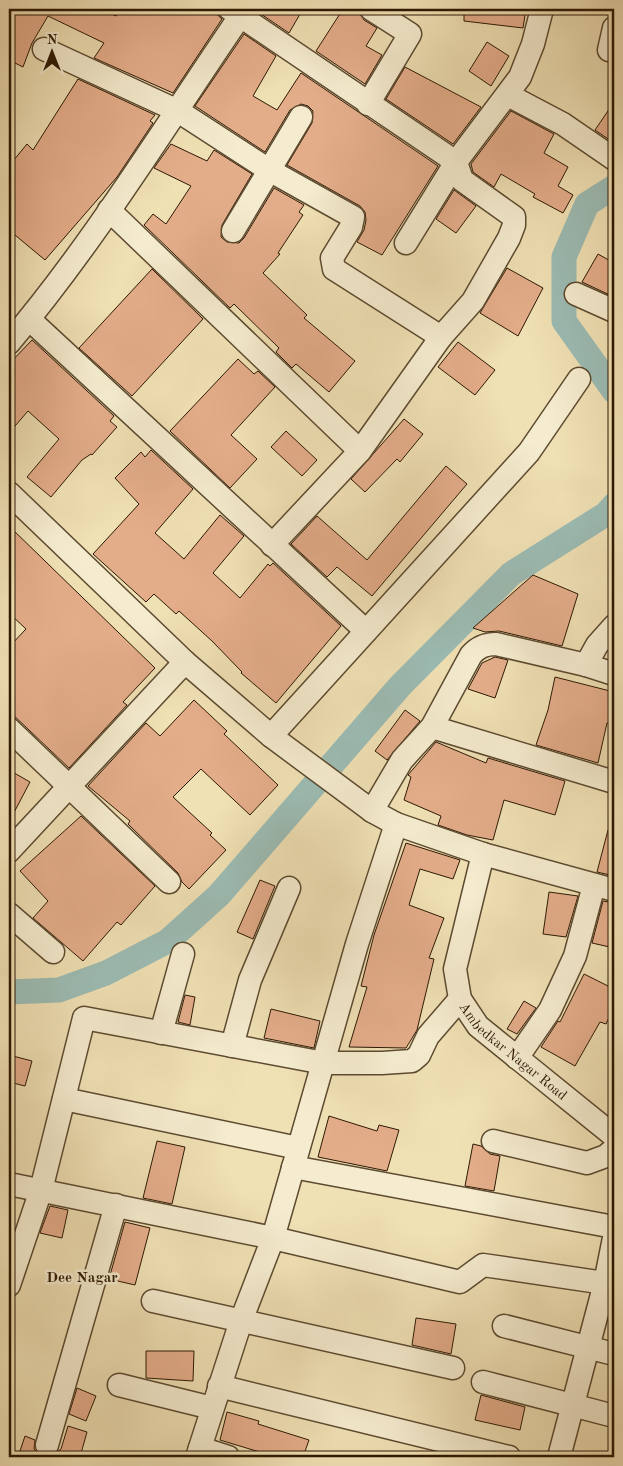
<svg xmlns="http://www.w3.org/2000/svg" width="623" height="1466" font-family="'Old Standard TT',serif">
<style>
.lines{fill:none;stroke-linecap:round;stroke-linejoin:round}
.canal{stroke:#9cbcb4;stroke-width:25}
.building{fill:#e4ad8a;stroke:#2c1803}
.minor-casing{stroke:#5d4a30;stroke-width:25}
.minor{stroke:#f5eccf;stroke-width:22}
.labels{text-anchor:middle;stroke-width:5;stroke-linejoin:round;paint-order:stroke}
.street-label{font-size:14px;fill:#2c1803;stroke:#f5eccf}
.neighbourhood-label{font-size:15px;font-weight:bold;fill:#2c1803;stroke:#f5eccf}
</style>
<rect width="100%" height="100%" fill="#f0e1b5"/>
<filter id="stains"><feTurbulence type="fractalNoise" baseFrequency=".004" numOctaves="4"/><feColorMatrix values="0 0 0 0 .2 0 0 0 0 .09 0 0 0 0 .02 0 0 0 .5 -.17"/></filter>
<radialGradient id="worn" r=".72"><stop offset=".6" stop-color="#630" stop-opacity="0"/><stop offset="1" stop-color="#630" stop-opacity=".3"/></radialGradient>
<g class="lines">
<path class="canal" d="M614,187L587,204L564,257V321L614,391
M9,992L59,990L106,973L168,941L219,895L400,686L511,574L606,514L614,505"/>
</g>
<path class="building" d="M9,9H101L116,16L121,9H211L222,19L173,93L94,58L104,43L48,16L32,43L23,67L9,60Z
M258,9H303L289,33L258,12Z
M343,9H358L364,20L377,28L366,46L382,55L365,84L316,51Z
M464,9H526L523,28L464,21Z
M244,34L276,56L253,96L277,110L301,73L438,166L382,255L357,242L364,230L366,220L365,212L360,206L287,165L312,123L313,111L308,106L301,104L290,110L265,152L195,106Z
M487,42L509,56L491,86L469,71Z
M405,67L481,107L453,144L386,99Z
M78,79L155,115L150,121L153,123L117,177L45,260L9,230V166L27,144L33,150Z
M614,102V143L595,130Z
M511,111L554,134L544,153L568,167L558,186L573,195L563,213L533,197L535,194L501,174L494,187L473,172L471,164Z
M171,144L207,161L214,150L252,174L222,225L221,237L227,242L239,243L244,238L274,188L304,205L299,212L303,215L278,253L280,254L263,273L307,315L304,318L355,361L329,392L296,364L292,368L276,352L279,348L234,304L230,308L144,225L153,214L166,224L191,186L154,168Z
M454,190L476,206L456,233L436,219Z
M598,254L614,263V297L582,282Z
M507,268L543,288L518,336L480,313Z
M152,269L203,319L132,396L79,348Z
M32,340L114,416L110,421L117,427L92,455L91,454L82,460L51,497L27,477L59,439L28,411L9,433V364Z
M458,342L495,370L475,395L438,367Z
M238,359L254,374L258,371L275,387L231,435L257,459L230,488L170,431Z
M404,419L423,434L400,462L397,459L365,492L351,479Z
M286,431L317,460L302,476L271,447Z
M151,450L193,489L155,533L184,559L220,515L244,536L213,573L240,598L268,564L270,566L273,563L341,626L276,703L241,673L242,672L212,641L179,611L176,614L154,594L146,602L93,554L139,504L115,478L141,452L145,457Z
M446,466L467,484L372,596L337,567L327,577L291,544L317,516L367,560Z
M9,526L155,668L123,702L127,705L69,768L9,711V647L26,629L9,613Z
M533,575L578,594L562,646L499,631L485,632L473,628Z
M495,657L508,660L495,698L468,689L482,663Z
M555,677L614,692V725L607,723L598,763L536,745L548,710Z
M194,700L227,731L224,734L278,785L250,815L201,769L173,797L212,833L210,835L226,850L189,889L182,882L178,873L128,824L130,821L88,786L146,723L160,736Z
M405,710L420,721L387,760L375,751Z
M436,742L486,763L488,758L565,781L555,815L504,800L493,840L467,835L438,825L441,816L404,800L411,777L408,775Z
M9,770L30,782L9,822Z
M81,816L155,886L121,925L117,922L83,961L33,918L48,901L20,871Z
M608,830L614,831V876L597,872Z
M406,843L460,860L453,879L420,869L409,905L444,918L429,958L434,959L417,1030L406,1048L349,1047L367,987L361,986L374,935Z
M260,880L275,886L253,939L237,932Z
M549,892L578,896L566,937L543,934Z
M603,901L614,903V948L592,943Z
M584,974L614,989V1007L606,1024L600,1022L575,1066L541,1047L558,1021L560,1022Z
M185,995L195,997L190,1025L178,1022Z
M524,1001L536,1008L517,1034L507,1029Z
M271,1009L320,1021L314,1048L264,1038Z
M9,1055L32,1061L25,1086L9,1082Z
M329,1116L377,1131L379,1125L399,1130L387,1171L318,1157Z
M157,1141L185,1147L172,1204L143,1198Z
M473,1144L481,1146L490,1154L500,1156L494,1191L465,1186Z
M50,1206L68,1210L62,1238L40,1233Z
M125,1222L150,1228L135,1285L109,1279Z
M416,1318L456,1324L451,1354L412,1345Z
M146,1351H194L193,1381L146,1378Z
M77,1388L96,1396L86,1421L69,1414Z
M481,1395L525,1407L520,1430L475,1420Z
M227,1412L259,1421L258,1424L309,1440L303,1457H276L220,1440Z
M68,1426L87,1432L80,1457H51L61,1449Z
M25,1436L35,1440L34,1449L43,1457H18Z"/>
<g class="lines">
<g class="minor-casing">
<g id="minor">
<path d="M230,9L456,162L462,180L514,217V225L509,238L473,301L441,337L360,451L272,545"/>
<path d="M44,49L178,111L269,170L353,217L351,227L332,258L334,269L441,337"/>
<path d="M609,50L614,28"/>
<path d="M508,95L563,124L614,159"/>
<path d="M368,104L410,34L371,9"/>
<path d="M109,210L360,451"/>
<path d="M233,231L301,117"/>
<path d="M406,243L456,162L520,77L533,44L542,9"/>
<path d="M576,294L614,311"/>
<path d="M29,319L366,631"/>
<path d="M9,343C97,239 168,121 245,9"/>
<path d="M9,493L185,662L271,736L372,811L396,824L483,854L614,890"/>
<path d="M586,665L597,645L614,626"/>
<path d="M432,727L614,782"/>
<path d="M9,729L169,882"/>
<path d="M271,736L529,452L579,379"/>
<path d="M372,811L402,760L432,727L471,655C478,647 485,644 496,644L586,665L614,674"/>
<path d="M9,851L185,662"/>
<path id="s1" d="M483,854L455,969L460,999L478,1026L614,1136"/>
<path d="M9,914L53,952"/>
<path d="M161,1033L183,954"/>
<path d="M232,1046L250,980L289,888"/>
<path d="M517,1058L550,1010L575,956L594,885"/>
<path d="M64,1099L298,1148"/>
<path d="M493,1141L587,1163L606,1156L614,1149"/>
<path d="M293,1167L614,1227"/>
<path d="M9,1184L273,1238L460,1282L483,1265L605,1283"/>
<path d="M9,1285L41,1190L84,1018L324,1063H382L412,1061L419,1055L428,1036L460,999"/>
<path d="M153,1301L453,1368"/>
<path d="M504,1326L614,1354"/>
<path d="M483,1382L614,1416"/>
<path d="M119,1385L212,1408"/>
<path d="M219,1386L509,1457"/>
<path d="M47,1445L116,1205"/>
<path d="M200,1448L228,1457"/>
<path d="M197,1457L241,1321L273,1238L357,944L396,824"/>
<path d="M559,1457L605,1283L614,1238"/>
</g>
</g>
<use href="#minor" class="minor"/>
</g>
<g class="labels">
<g class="street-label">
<text dy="5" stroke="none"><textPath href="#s1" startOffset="224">Ambedkar Nagar Road</textPath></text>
</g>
<g class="neighbourhood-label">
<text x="82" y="1282">Dee Nagar</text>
</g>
</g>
<rect width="623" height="1466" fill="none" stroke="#f0e1b5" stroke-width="30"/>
<rect x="10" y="10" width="603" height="1446" fill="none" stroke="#2c1803" stroke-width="2.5"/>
<rect x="15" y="15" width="593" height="1436" fill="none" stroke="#2c1803"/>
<g transform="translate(52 52)" stroke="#f5eccf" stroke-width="4" paint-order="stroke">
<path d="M0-4L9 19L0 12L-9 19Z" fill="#2c1803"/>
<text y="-8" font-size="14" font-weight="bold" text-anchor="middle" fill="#2c1803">N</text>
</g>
<rect width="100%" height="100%" filter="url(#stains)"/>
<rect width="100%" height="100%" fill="url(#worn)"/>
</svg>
